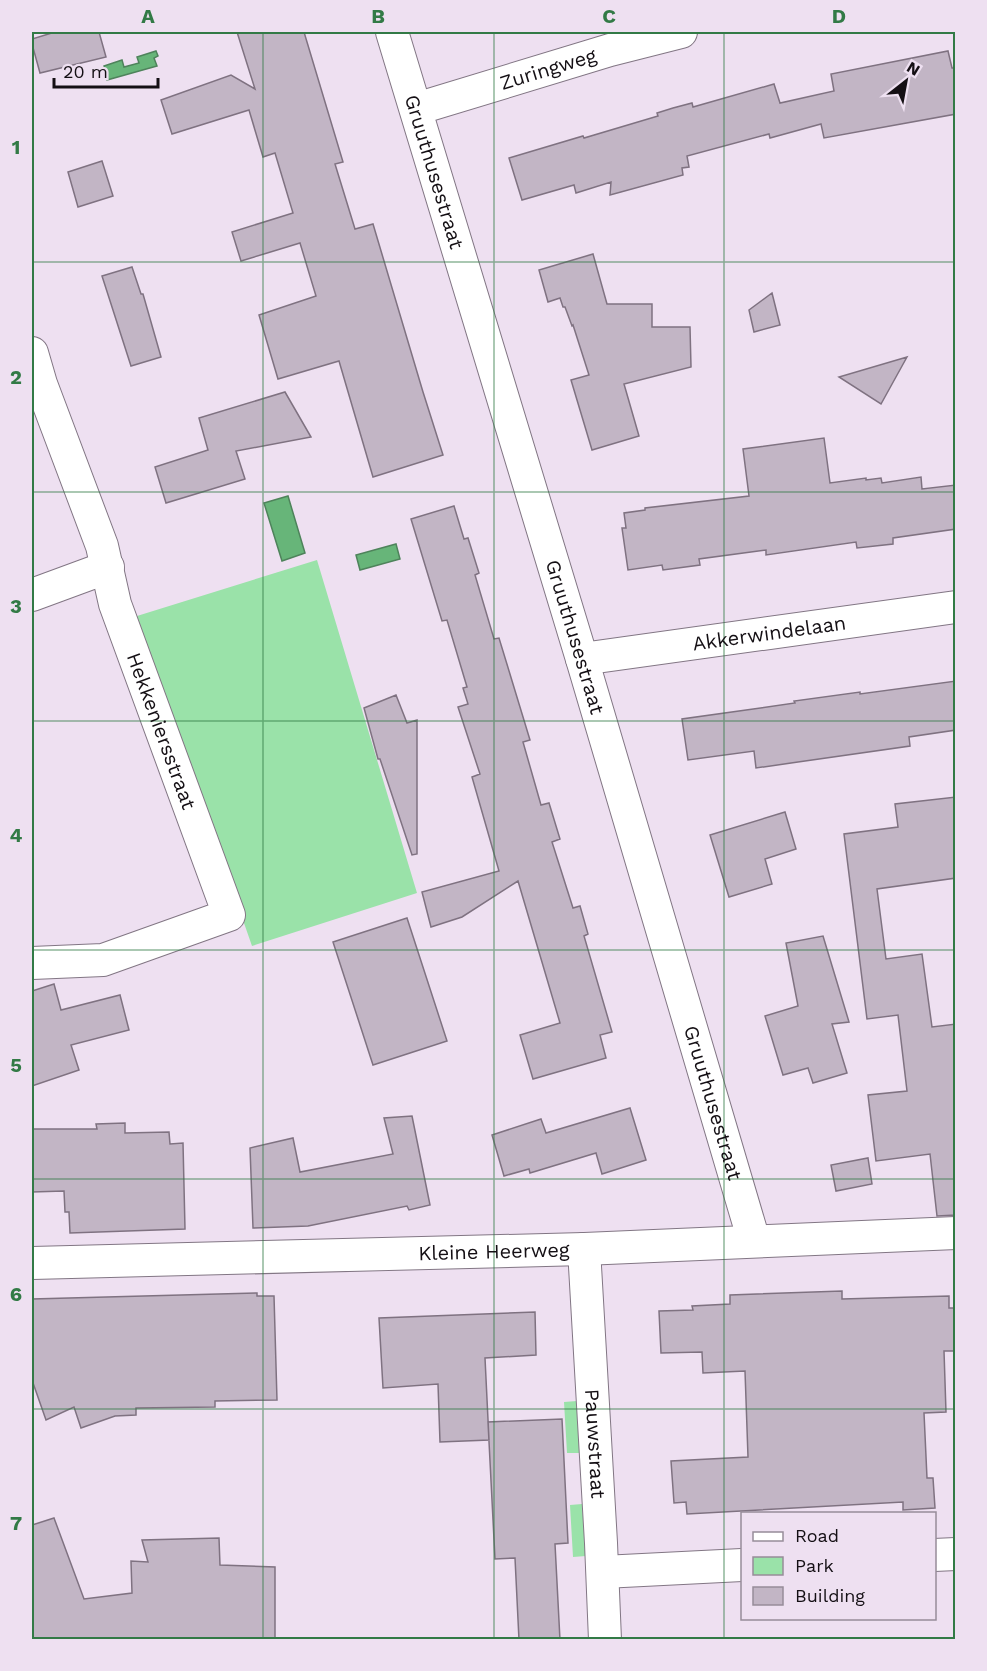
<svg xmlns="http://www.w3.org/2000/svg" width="987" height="1671" font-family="'Work Sans',sans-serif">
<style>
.green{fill:#9ae2a9}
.water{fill:#67b579;stroke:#4e835b;stroke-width:1.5}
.building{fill:#c2b5c5;stroke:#7f7281;stroke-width:1.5}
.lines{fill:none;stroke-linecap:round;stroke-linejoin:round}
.street-casing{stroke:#827684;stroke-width:34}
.street{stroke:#fff;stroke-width:32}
.grid{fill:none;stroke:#327a46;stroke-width:1.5;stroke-opacity:0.55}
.labels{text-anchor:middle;stroke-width:6;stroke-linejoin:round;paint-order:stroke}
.street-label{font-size:20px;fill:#140f14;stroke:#eee0f1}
.neatline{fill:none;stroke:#327a46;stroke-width:2}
.grid-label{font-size:20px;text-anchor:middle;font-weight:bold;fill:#327a46}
</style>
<rect width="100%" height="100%" fill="#eee0f1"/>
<path class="green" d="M317,560L417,893L252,946L137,616Z
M577,1401L580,1453H567L564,1402Z
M582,1504L586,1556L573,1557L570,1505Z"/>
<path class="water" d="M156,51L158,56L154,58L157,66L107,80L104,66L122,60L124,67L139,63L137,57Z
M288,496L305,553L282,561L264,503Z
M396,544L400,559L360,570L356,555Z"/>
<path class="building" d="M55,32H99L106,57L40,73L32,44V39Z
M237,32H304L343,162L335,164L355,229L373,224L423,392L443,455L373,477L339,361L278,379L259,315L316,296L300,243L241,261L232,232L293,213L275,153L263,157L249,110L172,134L161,100L231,75L255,89Z
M948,51L952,68H956V114L824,138L821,124L770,138L769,134L687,156L689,167L682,168L683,175L610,195L611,182L576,193L574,185L522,200L509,158L583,136L584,138L658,116L657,113L673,108L692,103L693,107L774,84L780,103L834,91L831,74Z
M102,161L113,196L78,207L68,172Z
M593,254L607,304H652V327H690L691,367L624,384L639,436L592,450L571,380L589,375L573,325L572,326L565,307H563L560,298L548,302L539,270Z
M132,267L141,294H143L161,357L131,366L102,276Z
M772,293L780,325L754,332L749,310Z
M907,357L881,404L839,377Z
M285,392L311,437L236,451L245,479L166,503L155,467L208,450L199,418Z
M824,438L830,483L866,478V480L881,478L882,483L921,477L922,489L956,485V529L893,538V544L857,548L856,542L766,555V550L699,559L700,565L663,570L662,565L628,570L622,528H626L624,513L645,510V508L749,496L743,449Z
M454,506L464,539L468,538L479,573L475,575L494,639L499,638L530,740L523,742L541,805L549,803L560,839L552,842L573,908L580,906L588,934L584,936L612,1032L600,1035L606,1058L533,1079L520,1035L560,1023L518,881L462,917L431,927L422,892L499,871L472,777L480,774L458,707L468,704L463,688L467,687L447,620L442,621L411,519Z
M956,681V730L909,737L910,746L756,768L754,751L688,760L682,719L795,703L794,701L860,692V694Z
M396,695L407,723L417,720V854L412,855L380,759H378L364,708Z
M956,797V878L877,889L886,959L922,954L932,1027L956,1024V1215L937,1216L930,1154L876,1161L868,1095L907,1091L898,1015L867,1019L844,834L898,827L895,804Z
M785,812L796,849L765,859L772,884L729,897L710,835Z
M407,918L447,1041L373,1065L333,942Z
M823,936L849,1022L832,1024L847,1073L813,1083L808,1068L783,1075L765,1016L798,1006L786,943Z
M54,984L61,1010L120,995L129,1030L71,1045L79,1070L32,1086V991Z
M630,1108L646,1160L602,1174L596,1153L530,1173L529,1169L504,1176L492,1135L541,1119L546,1133Z
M412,1116L430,1205L409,1210L407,1206L308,1226L253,1228L250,1148L293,1138L300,1172L393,1154L384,1118Z
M125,1123V1133L169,1132L170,1144L183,1143L185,1229L70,1233L69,1212H65L64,1191L32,1192V1129H97L96,1124Z
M868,1158L872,1184L836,1191L831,1165Z
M842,1291V1299L949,1296V1308H956V1351H944L946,1412L924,1413L927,1478H933L935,1508L903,1510V1502L687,1514L686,1502L674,1503L671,1461L748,1457L745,1371L703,1373L702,1352L661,1353L659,1311L693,1310L692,1306L730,1304V1295Z
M257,1293V1296H274L277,1400L215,1401V1407L136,1408V1415L115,1416L81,1428L74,1407L46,1420L32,1380V1299Z
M535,1312L536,1355L485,1358L489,1440L440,1442L438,1384L383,1388L379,1318Z
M562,1419L568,1543L555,1544L560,1640H519L515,1558L495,1559L488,1422Z
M54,1518L84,1599L132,1593L131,1561L148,1562L142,1540L219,1538L220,1565L275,1567V1640H32V1525Z"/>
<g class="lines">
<g class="street-casing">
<g id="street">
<path id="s1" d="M392,32L582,659L754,1241"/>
<path id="s2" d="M416,109L610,50L681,32"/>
<path id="s3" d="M32,353L41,384L102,546L115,604L229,915L103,960L32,963"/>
<path d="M32,595L108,567"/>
<path id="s4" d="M582,659L956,607"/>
<path id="s5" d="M584,1249L601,1543L605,1640"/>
<path id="s6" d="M32,1263L584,1249L956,1233"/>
<path d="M934,1555L956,1554"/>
<path d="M603,1572L742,1565"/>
</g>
</g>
<use href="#street" class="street"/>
</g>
<path class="grid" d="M263,32V1640M494,32V1640M724,32V1640M32,262H956M32,492H956M32,721H956M32,950H956M32,1179H956M32,1409H956"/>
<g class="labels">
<g class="street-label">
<text dy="7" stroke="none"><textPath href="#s2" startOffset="138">Zuringweg</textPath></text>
<text dy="7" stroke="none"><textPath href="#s1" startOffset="146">Gruuthusestraat</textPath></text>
<text dy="7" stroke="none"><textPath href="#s4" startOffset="189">Akkerwindelaan</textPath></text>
<text dy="7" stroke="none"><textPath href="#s1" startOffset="632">Gruuthusestraat</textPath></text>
<text dy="7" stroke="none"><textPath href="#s3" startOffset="400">Hekkeniersstraat</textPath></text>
<text dy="7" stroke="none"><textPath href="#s1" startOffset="1118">Gruuthusestraat</textPath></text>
<text dy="7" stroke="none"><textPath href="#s6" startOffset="462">Kleine Heerweg</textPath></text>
<text dy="7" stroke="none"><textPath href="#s5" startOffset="195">Pauwstraat</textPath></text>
</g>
</g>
<rect width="987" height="1671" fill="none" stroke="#eee0f1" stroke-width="66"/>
<rect x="741" y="1512" width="195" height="108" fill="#eee0f1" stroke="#978c99" stroke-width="1.5"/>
<rect x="753" y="1532" width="30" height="9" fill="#ffffff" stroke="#978c99" stroke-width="1.5"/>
<text x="795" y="1542" font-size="18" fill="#140f14">Road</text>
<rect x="753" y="1557" width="30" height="18" fill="#9ae2a9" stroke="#978c99" stroke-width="1.5"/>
<text x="795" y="1572" font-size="18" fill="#140f14">Park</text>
<rect x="753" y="1587" width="30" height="18" fill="#c2b5c5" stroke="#978c99" stroke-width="1.5"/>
<text x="795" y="1602" font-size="18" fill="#140f14">Building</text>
<g transform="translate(906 81) rotate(31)" stroke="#eee0f1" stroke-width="4.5" paint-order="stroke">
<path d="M0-4.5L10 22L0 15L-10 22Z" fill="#140f14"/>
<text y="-9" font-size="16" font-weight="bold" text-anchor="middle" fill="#140f14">N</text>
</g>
<path d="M54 78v9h104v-9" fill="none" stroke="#140f14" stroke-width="3"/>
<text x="63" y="78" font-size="18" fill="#140f14" stroke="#eee0f1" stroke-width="4.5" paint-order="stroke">20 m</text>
<rect x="33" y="33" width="921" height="1605" class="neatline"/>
<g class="grid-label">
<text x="148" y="23">A</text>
<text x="378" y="23">B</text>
<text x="609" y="23">C</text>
<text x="839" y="23">D</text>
<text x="16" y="154">1</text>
<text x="16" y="384">2</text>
<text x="16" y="613">3</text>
<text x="16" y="842">4</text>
<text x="16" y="1072">5</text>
<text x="16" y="1301">6</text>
<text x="16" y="1530">7</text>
</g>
</svg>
